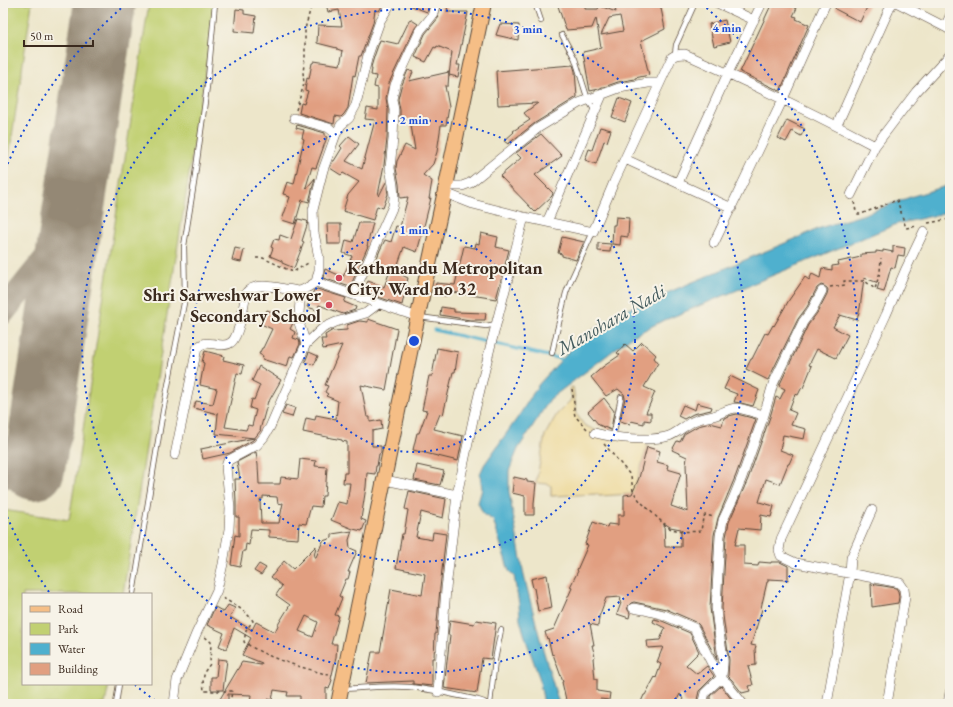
<svg xmlns="http://www.w3.org/2000/svg" width="953" height="707" font-family="'EB Garamond',serif">
<style>
.green{fill:#c1d072;stroke:#7e7d48}
.sand{fill:#eeda9e;stroke:#94825e}
.water{fill:#4fb0ce;stroke:#456d76}
.lines{fill:none;stroke-linecap:round;stroke-linejoin:round}
.stream{stroke:#4fb0ce;stroke-width:3}
.taxiway{stroke:#948874;stroke-width:25}
.runway{stroke:#948874;stroke-width:62}
.building{fill:#e19f81;fill-rule:evenodd}
.service-casing{stroke:#564638;stroke-width:6}
.minor-casing{stroke:#564638;stroke-width:10}
.primary-casing{stroke:#564638;stroke-width:16}
.path{stroke:#564638;stroke-width:1.5;stroke-dasharray:3 3;stroke-linecap:butt}
.service{stroke:#fff;stroke-width:4.5}
.minor{stroke:#fff;stroke-width:9}
.primary{stroke:#f5be86;stroke-width:14}
.ring{fill:none;stroke:#1d4ed8;stroke-width:2;stroke-dasharray:2 4}
.poi-dot{fill:#d1495b;stroke:#f7f3e8;stroke-width:1.5}
.labels{text-anchor:middle;stroke-width:4;stroke-linejoin:round;paint-order:stroke}
.poi-label{font-size:18px;font-weight:bold;fill:#3b2a1e;stroke:#f7f3e8;text-anchor:start}
.water-label{font-size:19px;font-style:italic;fill:#42595c;stroke:#f7f3e8}
.centre{fill:#1d4ed8;stroke:#f7f3e8;stroke-width:2}
.ring-label{font-size:12px;text-anchor:middle;font-weight:bold;fill:#1d4ed8;stroke:#f7f3e8;stroke-width:4;stroke-linejoin:round;paint-order:stroke}
</style>
<rect width="100%" height="100%" fill="#f7f3e8"/>
<filter id="ink" filterUnits="userSpaceOnUse"><feTurbulence type="fractalNoise" baseFrequency=".025" numOctaves="2"/><feDisplacementMap in="SourceGraphic" scale="8" xChannelSelector="R" yChannelSelector="G"/><feConvolveMatrix kernelMatrix="1 2 1 2 8 2 1 2 1" color-interpolation-filters="sRGB"/></filter>
<filter id="wash" filterUnits="userSpaceOnUse"><feTurbulence type="fractalNoise" baseFrequency=".012" numOctaves="4" result="noise"/><feDisplacementMap in="SourceGraphic" scale="16" xChannelSelector="R" yChannelSelector="G"/><feGaussianBlur stdDeviation="0.9" result="paint"/><feColorMatrix in="noise" values="0 0 0 0 0 0 0 0 0 0 0 0 0 0 0 0 0 1.4 0 .05"/><feComposite in="paint" operator="in"/></filter>
<g filter="url(#wash)">
<rect width="100%" height="100%" fill="#ede6ca"/>
<path class="green" d="M4,3H32L6,176L3,179V10Z
M149,3H216L123,594H23V684H109L105,704H3V510L69,520Z"/>
<path class="sand" d="M573,387L577,415L584,425L595,430L608,433L648,435L647,447L633,494L599,496L597,494L551,496V486L548,484L536,483L545,435L557,414L570,401L572,397L569,389Z"/>
<path class="water" d="M950,185V211L937,215L897,224L660,322L631,337L550,399L518,449L509,471V492L524,576L540,639L559,704H544L539,677L526,640L520,620L519,604L514,576L509,571L493,520L484,515L478,503L482,489L480,474L484,465L518,417L539,384L575,345L594,329L622,312L823,227L862,215L913,196Z"/>
<g class="lines">
<path class="stream" d="M434,330L557,358L560,359L563,362"/>
<path class="taxiway" d="M3,312L61,240L68,227L73,213
M3,475C19,477 36,470 48,458C54,452 58,442 60,434C62,428 63,420 62,413C61,409 59,405 58,401C54,387 49,374 51,359"/>
<path class="runway" d="M34,469L105,3"/>
</g>
<g id="blocks">
<path class="building" d="M326,3H382L381,8L379,11L375,10L373,23L361,56H359L355,76L353,75L348,108L344,114L341,117L335,116L334,124L299,113L301,103L304,104L308,91L305,90L307,78L309,79L312,63H313L314,61L340,65L343,51L337,49V48L317,43L318,25L342,26L339,10L328,12Z
M404,3H430L427,12Z
M442,3H448L447,12H468L457,65H460L458,77L449,75L452,52L437,46L436,48L434,47L426,62L415,57L425,34L439,17H438Z
M557,3H585V9H598L600,6L616,12L614,3H660L665,29L641,41L649,75L635,78V79L618,82L604,87H602L599,89L590,91L583,52L601,48L596,18L592,28L566,30ZM620,16L623,31L601,35L609,18Z
M772,3H798L795,8H797L793,16L797,17L796,19L809,25L780,91L740,72Z
M838,3H869L860,22L835,9Z
M236,9L244,10V14L256,16L254,33L234,31Z
M410,19L418,24L415,28L389,83L386,98L388,110L387,139L384,165L378,195L379,196L386,182L388,194L383,208L377,206L373,220L343,211L348,195L359,182L343,173L341,175L330,168L333,161H334L342,148L340,146L349,136L359,144L346,161L362,169L375,120L365,119L367,108L378,110V88L374,87L376,76L371,75L372,69L371,67L374,57L380,40L398,44Z
M725,20L730,42L714,46L709,24Z
M500,24L519,25L518,40L496,35Z
M573,65L575,71L577,97L535,123L508,144L504,141L514,132L513,131L530,120L524,113L538,103L498,105L496,71Z
M408,70L413,72L409,81L449,72L448,86H445L449,107L446,125H441L437,152L433,164L423,175L432,181L429,199L431,198L422,234L417,252L404,247L397,267L403,269L402,275L408,278L402,305L363,292L368,281L384,287L390,271L374,266L380,250L385,240L391,242L396,226L400,227L408,197L400,198L399,184L396,168L397,161L405,145L415,150L410,119L400,121V110L398,99L401,87Z
M619,98L632,103L625,122L612,117Z
M787,120L805,129L801,136L792,131L786,142L778,138Z
M297,125L325,133V136L327,137L316,168L312,167L306,187L307,188L315,178L309,202L302,200L295,224L282,220L290,197L287,196V195L283,194L287,182L294,184L304,139L302,138L304,130L296,128Z
M600,127L611,130L607,142L604,141L596,164L585,160L589,149L592,150Z
M541,134L562,156L535,175L553,193L552,196L535,212L500,176L521,158L516,153Z
M616,217L629,218L628,237L621,236L620,245L612,244L613,225H615Z
M298,219L307,221L308,222L302,241L304,242L294,268L282,263V261L270,256L273,248L271,247L274,239L279,240L280,235L291,239Z
M359,223H373L367,246H368L350,287L323,278L325,269L343,277L352,256L343,253L346,240L353,242Z
M327,224H341V244H328Z
M481,233L498,237L496,247L509,250L496,299L446,291V296L437,295L438,289H435L436,283L455,285L464,246L475,248L476,243L479,244Z
M562,237L584,242L576,260L562,256V254L558,253Z
M598,243L611,244L610,252L598,251Z
M893,246L905,248L904,256L898,255L895,268L891,267L884,292L877,290L879,283L864,278L860,308L857,320L840,315L833,327L848,335L836,358L817,349L809,365L812,366L803,388L802,387L798,395L795,394L789,410L796,413L791,425L806,429L804,439L783,435L780,450L793,455L789,464H788L780,484L766,479L759,502L774,506L771,517L761,515L760,530L739,528L735,545H744V565L758,566L759,562L771,563V562H780L788,566V580L768,579V582H767L761,608L762,609L751,645L756,646L755,649L756,665L748,666L753,685L748,686L750,691L742,693L732,680L728,676L729,660L722,608L726,537L729,522L748,479L770,417L776,397L780,399L785,389L779,386L808,325L817,313L827,294L828,290L827,288L824,286L821,285L817,288L807,307L798,319L768,380L746,369L751,359H752L765,333L768,334L773,325L774,326L789,300L805,277L809,280L812,274L820,278L822,268L832,270V266L839,265L838,262L861,257V254L876,253V251L883,252V250L893,252Z
M235,248L244,250L241,262L232,260Z
M317,289L346,298L344,302L356,307L355,310L343,314L319,305L317,310L307,307L314,290H316Z
M441,307L454,309V312L486,313L485,320H470L440,315Z
M267,310L282,316L283,314L293,319V323L290,329L295,332L293,338L299,340L300,344L294,357L290,356L287,367L262,359L263,356L259,354L262,348H263L272,329L261,324Z
M368,319L397,329L386,390L361,385L367,417H370V422L381,420L382,429L372,431V446H381V453L379,454L377,466H376L375,474L367,473L366,487L361,519L366,521L362,531L353,529L331,520L338,502L347,504L350,483H343L344,473H347V442L342,441V440L303,432L306,418L315,420L316,415L336,419L338,401L326,396L328,394L325,392L328,386L325,385L342,345L323,349L321,339H326L325,335L333,330V331L347,330V325L359,321L368,322Z
M642,342L656,355L654,358L658,363L644,387L655,392L646,413H651V421L644,420V424L631,421L630,424L620,421L625,398L624,394L618,389L606,396L591,377L604,366L620,355L617,353L625,344L633,351Z
M437,348L458,352L455,372H453L443,415L440,414L434,429L463,436L458,461L413,450L417,433H419L427,411L422,410L429,376H432Z
M205,351L224,356L223,360L244,365L242,374L237,373L225,427L246,430L248,425L252,426L256,410L250,408L252,399L254,400L260,385L252,381L259,366L281,380L269,401H268L260,430H261L253,440L230,453L203,459L201,449L254,438L216,434L218,414L194,408L196,401L213,404L217,389L200,385L204,363L202,362Z
M309,352L318,356L314,365L305,362Z
M730,376L759,390L753,406L741,403L734,402L737,394L724,389Z
M604,398L614,411L611,430L599,425L588,412Z
M697,403L712,407L711,410L693,414L684,419L678,416L683,405L695,410Z
M286,405L295,408L292,417L282,414Z
M737,414L756,419L736,475L718,518L714,535L710,608L717,660L699,625L696,622L666,609L634,602L631,603L627,607L628,610L630,613L629,618L617,614L621,603H620L621,597L606,598L599,617L598,626L590,624L594,645H592L595,657L593,658L595,679H597V691L610,693L609,700L600,699L599,704H567L562,682H563L553,654L552,655L548,638L547,639L545,632L554,629L572,588L570,587L578,571L577,570L588,545L585,544L593,522L607,527L608,524L618,525V515H624V495L632,494L639,478L647,447L660,451L657,462L668,465L667,469L681,473L671,506L688,512L686,465L687,457L672,450L677,441L680,442L684,434L698,426L710,423L722,426L724,418L726,417L728,418L729,416ZM664,523L670,527L681,529V547H665Z
M256,452L258,465L259,484H280L281,477L298,479L300,459L316,461L315,466L327,467L325,496H322L321,507L311,506L306,524L299,523L298,539L269,537V530L251,529L249,545L246,544L245,551H243L240,567L231,565L235,535L239,536V517H236V503L235,479H240L237,462ZM263,496L277,497L278,504L283,503L279,523H261L260,499H263Z
M417,465L444,471L440,485L414,480Z
M514,477L527,480V482L536,483L534,503V515H525V496L512,493Z
M409,491L446,499L443,518L421,512L416,537L432,540L433,532L446,534L440,588L436,634H435L434,658H432V686L413,684V681L366,683L372,652H380L391,589L422,595L425,574L396,568L402,534H404L408,510L405,509Z
M352,531L349,540L350,548L357,551L348,572H350L348,579H346L339,596L342,598L335,615L339,616L331,644H337L336,657L331,679L332,680L329,689L326,688V704H300V696H287L288,692L274,690L272,700L268,699L267,704H250L251,695L228,694V704H217L242,662L261,665L262,663L242,655L251,638L234,628L226,649L219,646L224,633L207,625L215,607L224,612L228,605L235,608L230,617L252,630L256,622L275,632L279,623L290,605L276,595L282,586L271,577L284,561L293,569L316,546L314,557H316L323,541L332,538V534ZM306,616L318,622L313,637L299,631Z
M259,564L266,568L261,575L254,571Z
M547,575L552,608L538,611L534,588H533L531,579Z
M871,584L896,588L898,591L899,597L898,603L872,607Z
M654,619L662,621L690,633L699,652L686,665L697,674L707,666L714,676L699,691L697,700L698,704H686L680,694L675,704H640L644,695H645L655,677L656,678L661,664L657,662L663,647L648,648L647,641L660,640L665,628L653,622Z
M450,620L474,624L476,620L496,623L491,659L482,658L477,693L444,688L450,635H448Z
M218,659L227,660L223,690H211V677H216Z
M721,686L722,687L735,704H712L710,699V696Z"/>
</g>
</g>
<g filter="url(#ink)">
<use href="#blocks" fill-opacity="0" stroke="#564638" stroke-width="1"/>
<g class="lines">
<g class="service-casing">
<path id="service" d="M535,3L541,21
M562,35L575,59L588,100L595,111
M675,54L676,45L695,3
M419,317L486,326L496,324
M552,353L556,335L566,293L571,280L593,232
M613,437L621,397
M133,594L163,411L185,298L184,246L194,183L208,79L215,3
M344,689C365,688 387,685 409,687C432,689 455,695 478,700L484,702L486,704
M116,704L119,684
M490,704L495,660L501,630"/>
</g>
<g class="minor-casing">
<path id="minor" d="M391,3L380,21L368,55L356,105L349,118L341,125L336,134L323,170L313,210L314,233L319,258V270L316,282L418,317
M717,3L754,20
M898,3L945,27L950,30
M945,27L950,16
M294,118L329,128L336,134
M837,125L892,3
M625,159L732,208
M678,183L728,73L762,3
M446,186H462L470,183L538,128L579,103L619,88L648,83H660
M445,193L473,204L524,217L593,232L614,182L672,57C676,54 680,54 685,54C750,83 813,113 875,146
M851,195L875,146L916,92L950,55
M547,222L603,93
M714,243L783,99L826,3
M301,291L299,313V323L306,344
M353,295L393,206L394,197L393,185L390,168L393,139L394,110L392,99L395,85L420,31L432,16L436,3
M595,433C615,438 649,442 669,436C677,433 683,427 690,423C697,418 705,418 713,416C721,414 728,408 737,408C745,409 755,413 764,415
M175,455L197,348C203,342 207,343 215,344C220,345 226,346 230,343C239,339 244,303 246,293C253,282 275,287 286,289C290,289 295,291 299,291C305,290 311,285 316,282
M385,480L457,495
M633,608L644,610L664,615L694,628L711,662L717,669L723,680L727,683L730,688L743,704
M438,692L446,589L457,495L474,415L490,348L524,217
M174,704L177,680L196,634L217,590L223,564L229,529L230,508L226,467L227,463L229,460L257,445L264,437L270,427L306,344L323,328L336,322L366,313L378,304
M706,704L703,701L705,693L722,677C722,671 724,664 723,658C721,641 717,625 716,608L720,536L723,520L733,499L742,477L764,415L773,384L803,322L812,310L822,291
M827,704L850,573L851,558L872,510
M887,704L905,597L904,589L900,583L796,563L781,556L779,550L781,539L886,315L905,271L924,231
M948,704L950,692"/>
</g>
<g class="primary-casing">
<path id="primary" d="M338,704L412,343L446,186L484,3"/>
</g>
<path class="path" d="M296,110L304,84L303,72L305,58V29L312,3
M854,202L856,211L858,214H861L897,200L906,228L917,226
M928,223L950,219
M256,258H263L293,272L310,262
M830,287L845,285L844,281H865L875,289L880,272L881,258
M572,389L574,403V411L575,416L587,429
M604,444L631,476L633,491L640,501L667,527C677,532 690,532 701,531L703,518L705,515L714,517
M223,598C234,605 245,610 253,621L246,630L244,642C270,660 302,667 332,676
M205,637L211,642L210,664L205,671L203,680L204,691H232L230,704"/>
<use href="#service" class="service"/>
<use href="#minor" class="minor"/>
<use href="#primary" class="primary"/>
</g>
</g>
<g class="ring">
<circle cx="414" cy="341" r="111"/>
<circle cx="414" cy="341" r="221"/>
<circle cx="414" cy="341" r="332"/>
<path d="M160 704A443 443 0 0 1 135 685M49 592A443 443 0 0 1 3 507M3 175A443 443 0 0 1 126 4M702 4A443 443 0 0 1 668 704"/>
</g>
<g class="poi-dot">
<circle cx="339" cy="278" r="4"/>
<circle cx="329" cy="305" r="4"/>
</g>
<g class="labels">
<g class="poi-label">
<text x="347" y="274">Kathmandu Metropolitan<tspan x="347" dy="21">City. Ward no 32</tspan></text>
<text x="321" y="301" text-anchor="end">Shri Sarweshwar Lower<tspan x="321" dy="21">Secondary School</tspan></text>
</g>
<g class="water-label">
<text transform="translate(611 319) rotate(-30)" y="7">Manohara Nadi</text>
</g>
</g>
<circle cx="414" cy="341" r="6" class="centre"/>
<g class="ring-label">
<text x="727" y="32">4 min</text>
<text x="528" y="33">3 min</text>
<text x="414" y="124">2 min</text>
<text x="414" y="234">1 min</text>
</g>
<rect width="953" height="707" fill="none" stroke="#f7f3e8" stroke-width="16"/>
<rect x="22" y="593" width="130" height="92" fill="#f7f3e8" stroke="#aca397"/>
<rect x="30" y="606" width="20" height="6" fill="#f5be86" stroke="#aca397"/>
<text x="58" y="613" font-size="12" fill="#3b2a1e">Road</text>
<rect x="30" y="623" width="20" height="12" fill="#c1d072" stroke="#aca397"/>
<text x="58" y="633" font-size="12" fill="#3b2a1e">Park</text>
<rect x="30" y="643" width="20" height="12" fill="#4fb0ce" stroke="#aca397"/>
<text x="58" y="653" font-size="12" fill="#3b2a1e">Water</text>
<rect x="30" y="663" width="20" height="12" fill="#e19f81" stroke="#aca397"/>
<text x="58" y="673" font-size="12" fill="#3b2a1e">Building</text>
<path d="M24 40v6h69v-6" fill="none" stroke="#3b2a1e" stroke-width="2"/>
<text x="30" y="40" font-size="12" fill="#3b2a1e" stroke="#f7f3e8" stroke-width="3" paint-order="stroke">50 m</text>
</svg>
